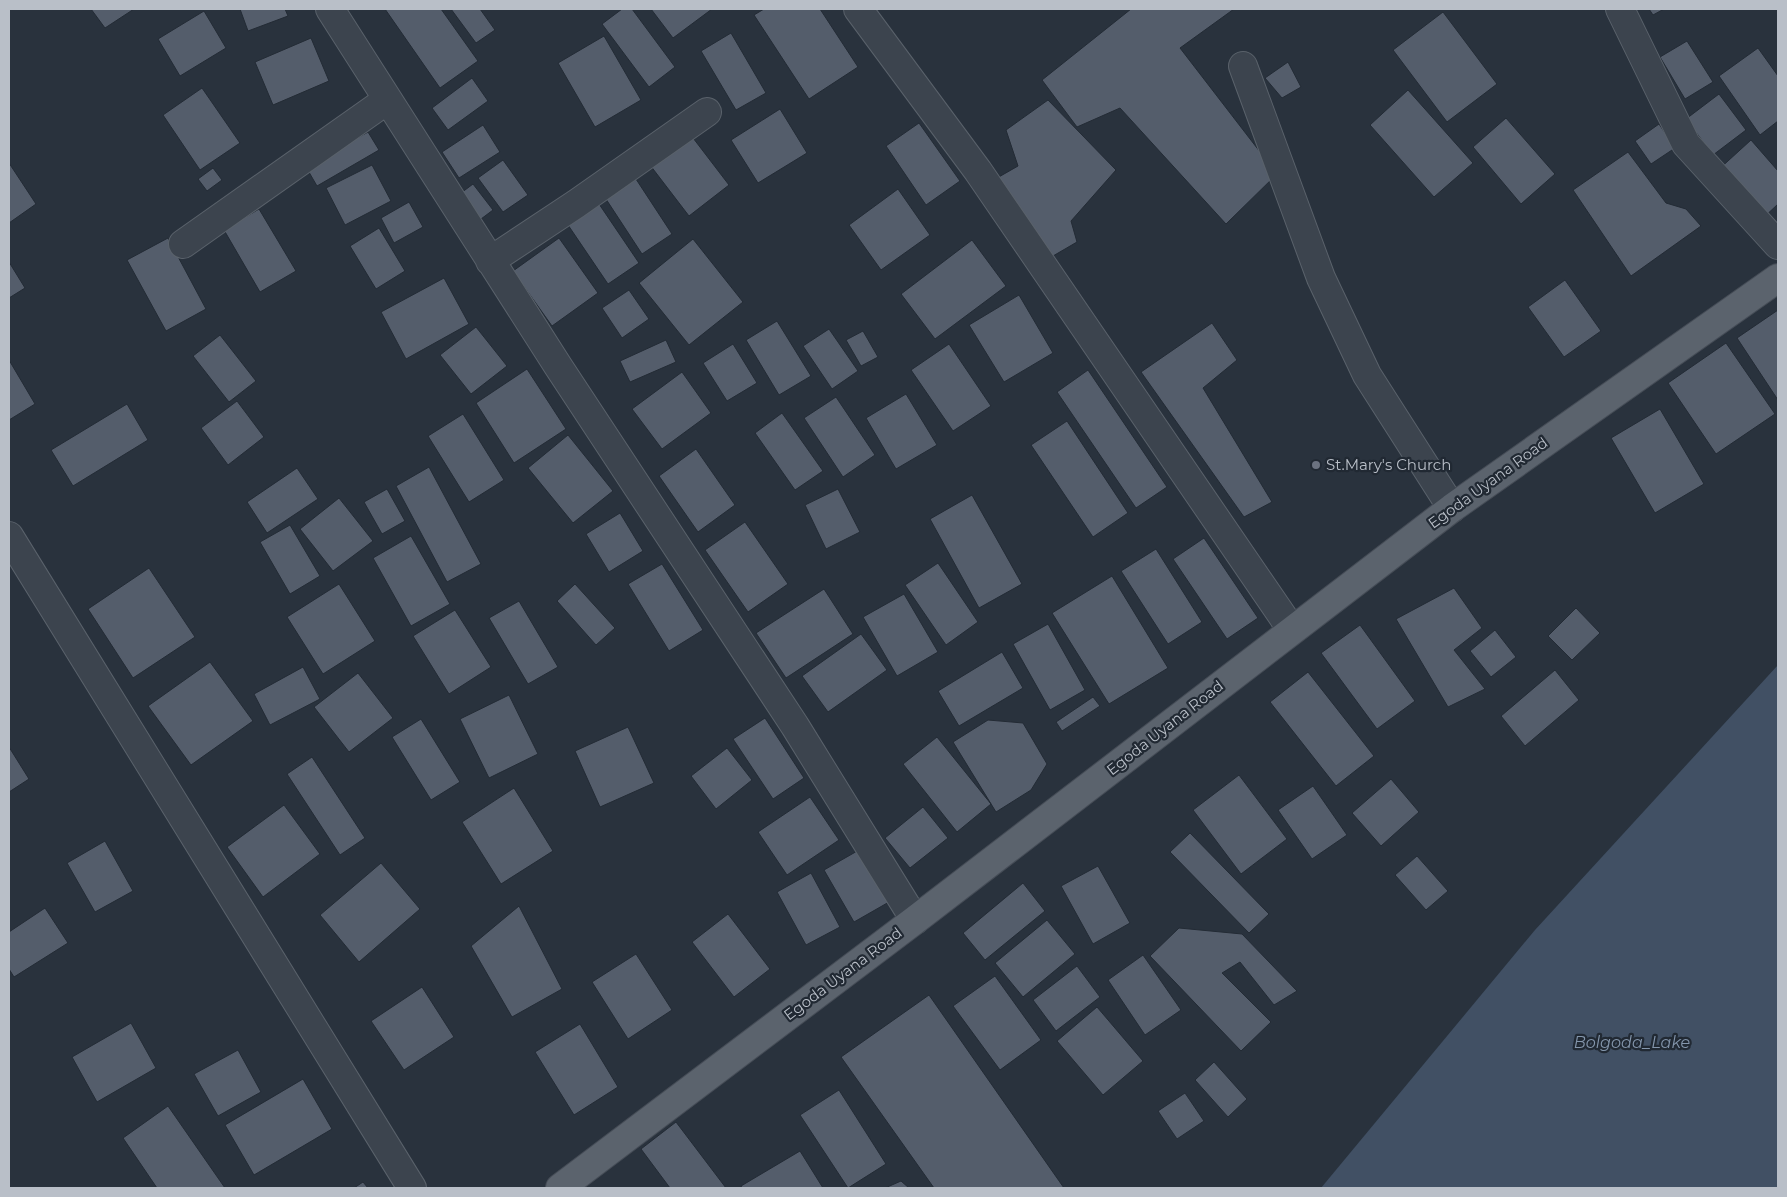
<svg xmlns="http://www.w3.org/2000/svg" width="1787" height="1197" font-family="Montserrat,sans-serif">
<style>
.water{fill:#415064}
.building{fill:#545d6b;stroke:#232b35}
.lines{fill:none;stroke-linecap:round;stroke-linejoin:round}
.minor-casing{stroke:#5a626b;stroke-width:30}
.major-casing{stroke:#464d57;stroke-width:30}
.minor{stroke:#3c444e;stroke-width:28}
.major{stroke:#5b636d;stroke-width:28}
.worship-dot{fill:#6b7280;stroke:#212933;stroke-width:2}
.labels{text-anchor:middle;stroke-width:4.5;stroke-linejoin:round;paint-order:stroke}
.poi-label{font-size:15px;fill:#b9bfc8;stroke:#212933;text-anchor:start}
.street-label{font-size:15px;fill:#b9bfc8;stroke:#212933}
.water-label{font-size:16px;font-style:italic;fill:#8496ac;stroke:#212933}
</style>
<rect width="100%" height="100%" fill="#29323d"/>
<path class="water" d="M1778,665V1188H1321L1535,930Z"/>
<path class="building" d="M91,9H134L105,28Z
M240,9H285L288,16L248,31Z
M385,9H441L478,61L440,88Z
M451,9H480L495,30L476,43Z
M622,9H632L675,67L649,87L602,24Z
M651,9H712L673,38Z
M764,9H820L858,67L809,99L754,15Z
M1131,9H1234L1180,48L1277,174L1226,224L1120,108L1077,127L1042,80Z
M1649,9H1664L1653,15Z
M204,11L226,48L180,76L158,39Z
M1443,12L1497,84L1447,122L1393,50Z
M731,33L766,93L736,110L701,51Z
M604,36L641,100L595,127L558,63Z
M311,38L329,81L273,105L255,62Z
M1687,41L1713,82L1685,99L1660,57Z
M1758,48L1778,76V121L1760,135L1719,76Z
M1288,62L1301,87L1282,98L1265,78Z
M472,78L488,101L448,130L432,108Z
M202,88L240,143L200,170L163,115Z
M1408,90L1473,163L1434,197L1370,125Z
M1719,94L1746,130L1713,155L1686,119Z
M1048,100L1116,170L1071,221L1077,242L1053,256L997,178L1018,166L1006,130Z
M780,109L807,153L758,183L731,140Z
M1506,118L1555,174L1521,204L1473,147Z
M919,123L960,181L926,205L886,146Z
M1659,124L1675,148L1651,164L1635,141Z
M483,125L500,152L459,178L442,152Z
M368,132L379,150L317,186L306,167Z
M690,134L729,185L689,216L650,165Z
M1751,140L1778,171V204L1761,220L1717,171Z
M1628,152L1666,203L1686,209L1701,226L1631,276L1573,190Z
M503,160L528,195L503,212L478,178Z
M9,163L36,204L9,223Z
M372,165L391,201L345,225L326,188Z
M213,168L222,180L207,191L198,179Z
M634,176L672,234L642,254L604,196Z
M473,184L493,210L477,222L457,196Z
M898,189L930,235L881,270L849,225Z
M597,201L639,263L608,284L566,222Z
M409,202L423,227L394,243L381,218Z
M259,209L296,271L260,292L224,230Z
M379,228L405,271L376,289L350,246Z
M168,238L206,309L166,331L127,260Z
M559,238L598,293L552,326L513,271Z
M693,239L743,302L689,345L639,283Z
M972,240L1006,286L935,339L901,294Z
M9,262L25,288L9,298Z
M444,278L469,324L406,359L381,312Z
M1565,280L1601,331L1564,357L1528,307Z
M629,290L649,319L622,338L602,308Z
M1019,295L1053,353L1004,382L969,325Z
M1778,310V400L1737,338Z
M777,321L811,376L779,395L746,340Z
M1212,323L1237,360L1203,388L1272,502L1244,517L1141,372Z
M476,327L507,366L471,394L440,355Z
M829,329L858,371L832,389L803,346Z
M863,331L878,357L861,366L846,340Z
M220,335L256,381L229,402L193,356Z
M666,340L676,362L630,382L620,361Z
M1726,343L1775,414L1716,454L1668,383Z
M733,344L757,383L727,401L703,363Z
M949,344L991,406L953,431L911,370Z
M9,360L35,404L9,420Z
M527,369L566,429L514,463L476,403Z
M1088,370L1167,487L1136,508L1057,392Z
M682,372L711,413L662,449L632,409Z
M906,394L937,445L896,469L866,418Z
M836,397L875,455L843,477L804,418Z
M237,401L264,437L228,465L201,428Z
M127,404L148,440L73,486L51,450Z
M1660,409L1704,484L1655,513L1611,438Z
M782,413L823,471L795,490L755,433Z
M463,414L504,480L469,502L428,436Z
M1067,421L1128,513L1093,537L1031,445Z
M568,435L613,491L573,523L528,468Z
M696,449L735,505L698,532L659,476Z
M429,467L481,564L447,582L396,486Z
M297,468L318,499L267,533L247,502Z
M387,489L405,521L382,534L364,502Z
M838,489L860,532L826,549L805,505Z
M972,495L1022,584L979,608L930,519Z
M339,498L373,541L333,571L300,529Z
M620,513L643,551L609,572L586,534Z
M745,522L788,584L748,612L705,550Z
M290,525L320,576L290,594L260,542Z
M411,536L450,604L411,626L373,558Z
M1204,538L1258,618L1227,639L1173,559Z
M1156,549L1202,622L1168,644L1121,571Z
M938,563L978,622L946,645L905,585Z
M662,564L703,630L669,651L628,584Z
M149,568L195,637L133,678L88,609Z
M1112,576L1168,668L1109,704L1052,613Z
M339,584L375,641L323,674L287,617Z
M575,584L615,628L596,645L557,601Z
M1454,588L1482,628L1454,650L1485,689L1448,707L1396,619Z
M824,589L853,634L786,678L756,633Z
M904,594L938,652L897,676L863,617Z
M519,601L558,667L528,684L489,618Z
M1576,608L1600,633L1572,660L1548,636Z
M455,610L491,667L449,694L413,636Z
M1048,624L1085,690L1050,710L1013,644Z
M1360,625L1415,701L1377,729L1321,653Z
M1495,630L1516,657L1491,677L1470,651Z
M861,634L887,670L828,712L802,676Z
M1002,652L1023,688L959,726L938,691Z
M210,662L253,721L191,765L148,706Z
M303,667L320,699L270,725L254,694Z
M1555,670L1579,700L1525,746L1501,716Z
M1308,672L1374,756L1336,786L1270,702Z
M358,673L393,718L349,752L314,707Z
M509,695L538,754L489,778L460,719Z
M1093,697L1100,706L1062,731L1056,722Z
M765,718L804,778L773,799L733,739Z
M421,719L460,782L431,800L392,737Z
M988,720L1023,723L1047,764L1031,790L996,812L953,742Z
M628,727L654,783L600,807L575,751Z
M937,737L991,804L957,832L903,764Z
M9,747L29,779L9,792Z
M727,748L752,780L716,809L691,776Z
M312,757L365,838L340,855L287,774Z
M1239,775L1287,839L1241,874L1193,810Z
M1391,779L1419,812L1381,846L1352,813Z
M1313,786L1347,835L1312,859L1278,810Z
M514,788L553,851L501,884L462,822Z
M810,797L839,840L787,875L758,832Z
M284,805L320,854L263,897L227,847Z
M923,807L948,838L910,868L885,838Z
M1190,833L1269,914L1249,933L1170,852Z
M105,841L133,891L95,912L67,863Z
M859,850L889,902L854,922L824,870Z
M1417,856L1448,891L1426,910L1395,875Z
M381,863L420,909L359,962L320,915Z
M1098,866L1130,923L1093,944L1061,886Z
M811,873L840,927L806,945L777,892Z
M1023,883L1045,911L985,960L963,933Z
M519,906L562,989L512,1017L471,946Z
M45,908L68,943L14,977L9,969V932Z
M728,914L770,969L734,997L692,942Z
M1047,920L1075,954L1023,997L995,963Z
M1179,928L1242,934L1297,991L1274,1005L1240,962L1222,973L1271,1022L1241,1051L1150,956Z
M636,954L672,1010L628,1039L592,982Z
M1143,955L1181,1010L1145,1035L1108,980Z
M1077,966L1100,997L1056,1031L1033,1000Z
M995,976L1041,1040L1000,1070L953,1006Z
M422,987L454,1037L404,1070L371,1021Z
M929,995L1064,1188H934L841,1057Z
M1097,1007L1143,1061L1103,1095L1057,1041Z
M131,1023L156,1068L97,1102L72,1057Z
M580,1024L618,1087L574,1115L535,1052Z
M238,1050L261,1092L218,1116L194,1074Z
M1214,1062L1247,1099L1228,1117L1195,1080Z
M303,1079L332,1129L254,1175L225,1125Z
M839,1090L886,1164L848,1188L800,1115Z
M1185,1093L1204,1121L1177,1139L1158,1111Z
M168,1106L225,1188H157L123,1138Z
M676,1122L726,1188H670L641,1149Z
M800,1151L823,1188H742L741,1186Z
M901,1181L909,1188H885Z
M363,1182L368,1188H354Z"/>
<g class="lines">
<g class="minor-casing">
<path id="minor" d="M330,9L558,366L795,726L915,920
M858,9L978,171L1292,630
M1620,9L1686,144L1778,245
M1243,66L1321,278L1367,375L1452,508
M183,244L387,100
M490,261L576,204L707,112
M9,536L412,1188"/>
</g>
<g class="major-casing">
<path id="major" d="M560,1188L915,920L1452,508L1778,278"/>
</g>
<use href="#minor" class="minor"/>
<use href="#major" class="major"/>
</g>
<circle class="worship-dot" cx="1316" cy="465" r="5"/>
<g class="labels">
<g class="poi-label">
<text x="1326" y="470">St.Mary's Church</text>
</g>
<g class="street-label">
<text transform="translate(1488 483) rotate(-36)" y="5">Egoda Uyana Road</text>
<text transform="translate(1165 728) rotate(-38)" y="5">Egoda Uyana Road</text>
<text transform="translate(843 974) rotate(-37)" y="5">Egoda Uyana Road</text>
</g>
<g class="water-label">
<text x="1632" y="1048">Bolgoda_Lake</text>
</g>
</g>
<rect width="1787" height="1197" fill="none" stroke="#b9bfc8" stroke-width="20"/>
</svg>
